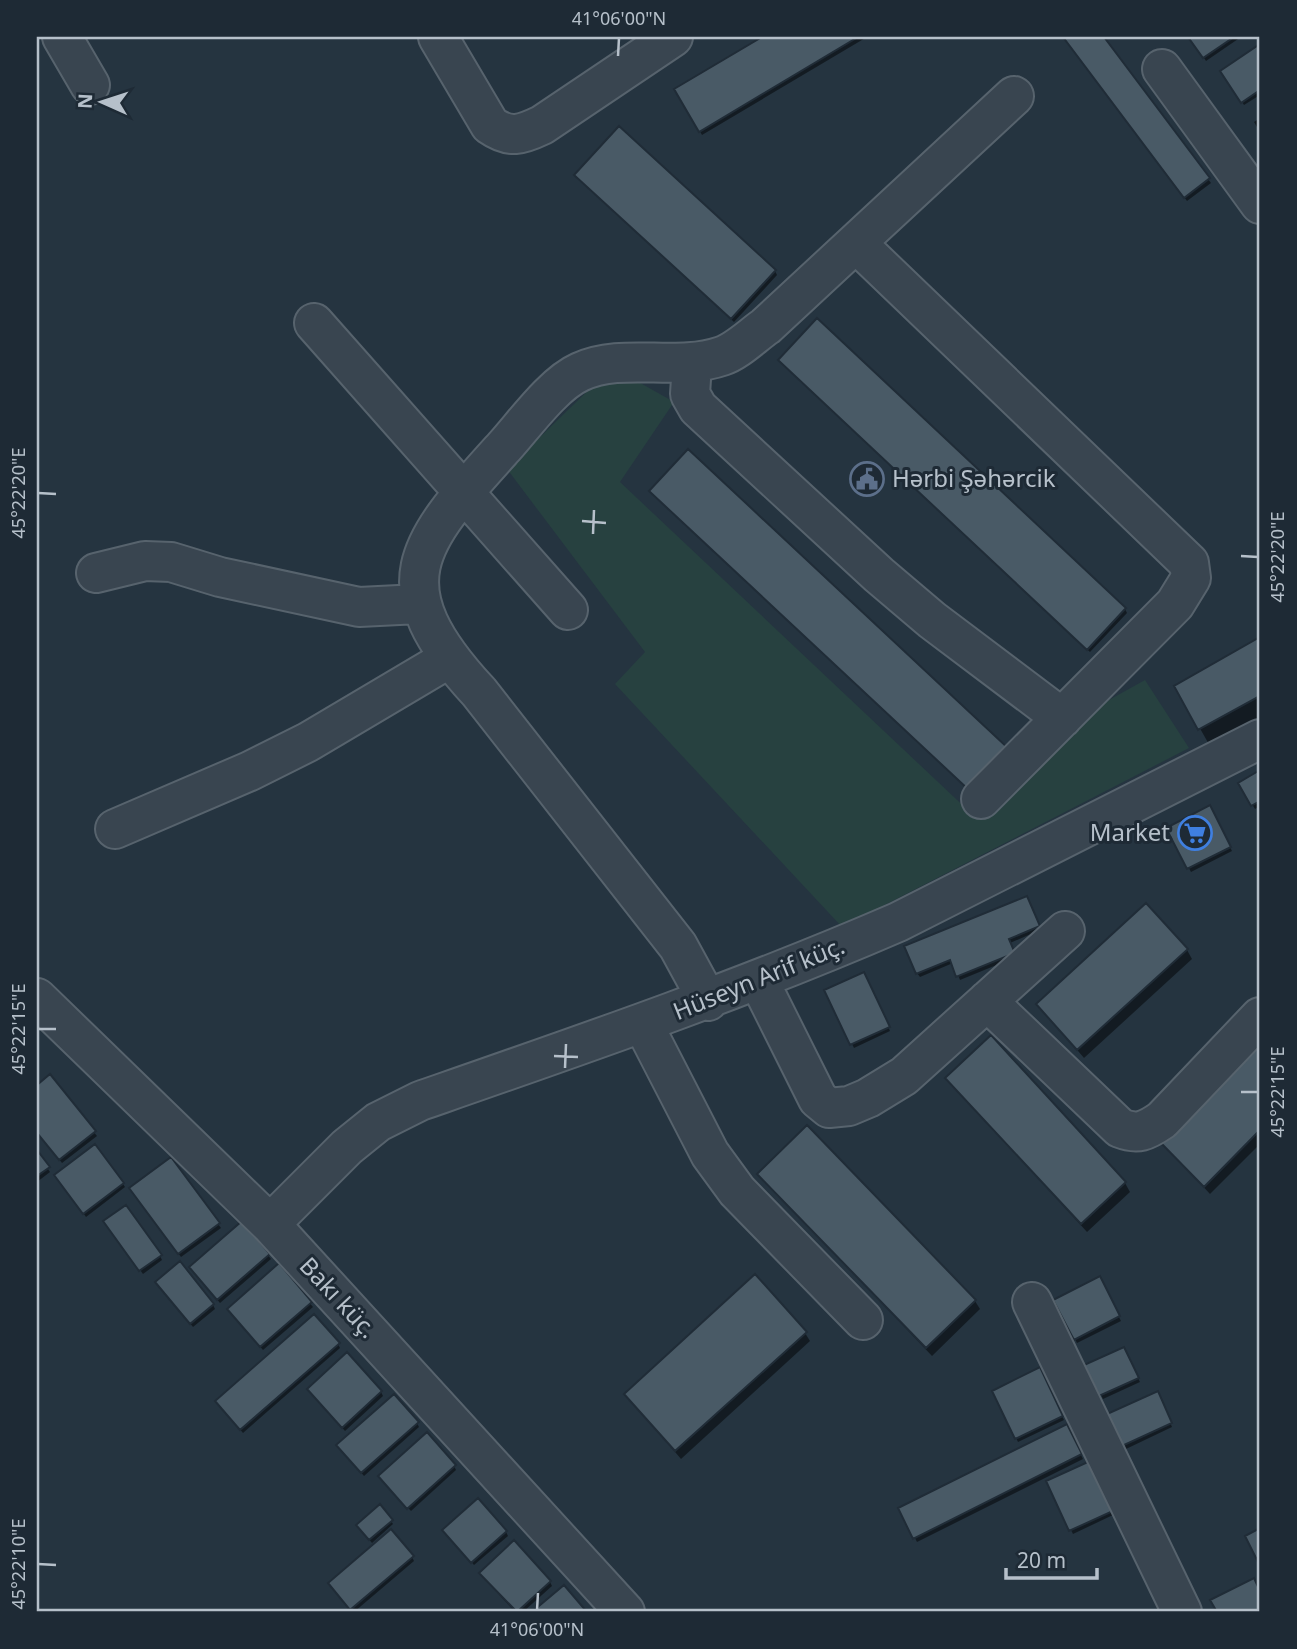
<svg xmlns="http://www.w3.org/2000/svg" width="1297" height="1649" font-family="'Noto Sans',sans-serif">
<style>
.green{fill:#274140}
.shadow{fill:#0007}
.building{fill:#495a66;stroke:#202c37;stroke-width:2}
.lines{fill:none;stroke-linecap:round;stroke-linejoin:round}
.minor-casing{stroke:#57636d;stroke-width:42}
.minor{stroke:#394550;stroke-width:38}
.ticks{fill:none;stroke:#b6c0ca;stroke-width:2.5}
.labels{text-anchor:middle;stroke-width:6;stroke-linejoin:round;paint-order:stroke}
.poi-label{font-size:24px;fill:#b6c0ca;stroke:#1e2a35;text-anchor:start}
.street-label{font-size:24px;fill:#b6c0ca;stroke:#1e2a35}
.neatline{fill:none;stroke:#b6c0ca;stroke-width:2.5}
.ticks-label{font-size:18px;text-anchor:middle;fill:#b6c0ca}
</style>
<rect width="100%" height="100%" fill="#253440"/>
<path class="green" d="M600,379L635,380L674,402L620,482L973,815L1091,710L1145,680L1189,748L842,927L615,684L645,652L507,469Z"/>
<path class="shadow" d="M765,37H867L702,135L676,90Z
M1064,37H1102L1211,183L1187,201Z
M1190,37H1241L1206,61Z
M1260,46V95L1244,105L1222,72Z
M1260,118V132L1254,122Z
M579,179L775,271L777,275L734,322Z
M782,364L1125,609L1127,613L1090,652Z
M1260,639V729L1215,755L1176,686Z
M1260,772V806L1255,809L1240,784Z
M1209,807L1232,851L1191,872L1168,828Z
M1028,902L1040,930L1010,943L1016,957L960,980L953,963L920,977L917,973Z
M1187,950L1192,959L1084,1058L1038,1004Z
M866,978L890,1031L854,1048L826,991Z
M1260,1044V1144L1210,1194L1162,1142Z
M50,1077L97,1136L62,1163L37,1131V1087Z
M947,1078L1125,1183L1130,1192L1087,1232Z
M37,1153L50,1172L37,1182Z
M171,1160L221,1228L181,1257L134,1192Z
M760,1174L975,1301L980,1309L932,1356Z
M59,1179L123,1184L125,1187L86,1217Z
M242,1223L271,1259L220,1303L193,1271Z
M108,1226L160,1256L162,1260L143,1274Z
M279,1266L313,1307L263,1350L231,1313Z
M1099,1278L1121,1321L1077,1343L1056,1301Z
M160,1286L213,1305L215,1309L193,1327Z
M805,1333L810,1341L681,1459L626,1394Z
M338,1344L340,1348L243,1433L219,1405Z
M1123,1349L1140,1382L1103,1399L1087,1366Z
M1040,1370L1064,1420L1018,1442L994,1391Z
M381,1392L383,1396L345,1431L311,1393Z
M1159,1397L1172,1427L1126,1449L1110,1415Z
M417,1423L419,1427L364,1476L341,1449Z
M1066,1426L1083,1459L917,1542L900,1509Z
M454,1466L456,1470L411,1511L382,1480Z
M1091,1467L1113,1515L1073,1534L1071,1530Z
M391,1521L393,1524L372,1543L360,1529Z
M506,1532L508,1536L474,1565L447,1534Z
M412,1557L414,1561L354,1612L332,1588Z
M483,1577L550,1582L552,1586L523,1612H515Z"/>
<path class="building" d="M762,37H858L699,132L674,89Z
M1063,37H1104L1210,178L1184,198Z
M1188,37H1234L1203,58Z
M1260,44V90L1241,103L1220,71Z
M619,126L776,270L731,319L574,175Z
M817,318L1126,608L1087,650L778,360Z
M688,449L1009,749L970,791L649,491Z
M1260,637V696L1198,730L1174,686Z
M1260,770V801L1251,806L1238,783Z
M1210,805L1231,847L1187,869L1166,828Z
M1027,896L1040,926L1009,939L1015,953L956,977L950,960L916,974L904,946Z
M1146,903L1188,949L1077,1050L1036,1004Z
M864,972L890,1027L850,1045L824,990Z
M991,1035L1126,1182L1081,1224L945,1078Z
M1260,1042V1130L1204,1187L1160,1142Z
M50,1074L96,1131L59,1160L37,1133V1085Z
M807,1125L976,1300L926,1348L757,1174Z
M95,1144L124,1183L83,1214L54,1175Z
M37,1150L50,1167L37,1176Z
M171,1157L220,1223L178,1254L129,1188Z
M126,1205L162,1255L139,1271L103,1221Z
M242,1221L270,1254L217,1300L189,1267Z
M180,1261L214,1304L190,1324L155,1282Z
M279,1263L312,1302L260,1347L227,1309Z
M755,1274L807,1332L675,1451L624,1394Z
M1100,1276L1120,1316L1074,1340L1053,1300Z
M314,1314L340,1343L240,1430L215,1401Z
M1124,1347L1139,1378L1099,1396L1084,1365Z
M347,1352L382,1391L342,1428L307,1389Z
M1040,1367L1063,1416L1015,1439L992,1391Z
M1158,1391L1172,1423L1122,1446L1107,1414Z
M394,1394L419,1422L361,1473L336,1445Z
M1067,1424L1082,1454L913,1539L898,1508Z
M427,1432L456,1465L407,1509L378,1476Z
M1090,1461L1113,1511L1069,1531L1046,1481Z
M478,1498L507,1531L471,1563L442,1530Z
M380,1504L393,1520L369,1540L356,1525Z
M1260,1528V1566L1245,1536Z
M391,1529L414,1556L350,1610L328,1583Z
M514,1540L551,1581L517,1612L479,1573Z
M1254,1578L1260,1591V1612H1217L1210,1600Z
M564,1585L587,1612H534L533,1611Z"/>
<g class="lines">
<g class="minor-casing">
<path id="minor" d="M62,37L90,85
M438,37L490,125C510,139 521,135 542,125L673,37
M1162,69L1260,204
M856,243L1189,563L1191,578L1175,604L981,799
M314,323L568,610
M692,364L690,394L698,408L879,575L932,620L1062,718
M96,573L145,561L171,562L220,577L359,607L419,604
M115,829L250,771L308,742L448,659
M759,981L818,1099L829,1108L849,1106L868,1098L904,1076L1065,931
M37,998L270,1224L625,1612
M708,1001L678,946L479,692C378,583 417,543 504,447C524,425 553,384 580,372C623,352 676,372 722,356C737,351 752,336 766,326L1014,96
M987,1001L1120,1128C1138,1135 1146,1131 1162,1120L1260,1017
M643,1024L710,1154L737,1191L863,1320
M270,1224L347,1147L378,1122L420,1101C581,1045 741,990 898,922L1260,739
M1032,1302L1182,1612"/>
</g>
<use href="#minor" class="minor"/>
</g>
<path class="ticks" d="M618,56L619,38M38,493L56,494M582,521L606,523M593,534L594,510M1241,556L1258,557M38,1029H56M554,1056L578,1057M565,1068L566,1044M1241,1092H1258M38,1564L56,1565M537,1610L538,1593"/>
<defs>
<g id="civic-ring" transform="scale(1.75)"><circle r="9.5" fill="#1e2a35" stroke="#5c6f8a" stroke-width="1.5"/><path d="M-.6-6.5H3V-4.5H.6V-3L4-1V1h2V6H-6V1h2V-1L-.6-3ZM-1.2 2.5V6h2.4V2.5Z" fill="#5c6f8a"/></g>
<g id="supermarket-ring" transform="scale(1.75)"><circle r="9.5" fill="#1e2a35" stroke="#3f7fe0" stroke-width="1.5"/><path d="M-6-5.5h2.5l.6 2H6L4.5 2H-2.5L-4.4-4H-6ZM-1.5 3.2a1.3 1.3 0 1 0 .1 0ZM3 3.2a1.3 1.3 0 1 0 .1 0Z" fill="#3f7fe0"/></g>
</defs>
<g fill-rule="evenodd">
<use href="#civic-ring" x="867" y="479"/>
<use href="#supermarket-ring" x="1195" y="833"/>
</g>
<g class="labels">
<g class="poi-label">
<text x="892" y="487">Hərbi Şəhərcik</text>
<text x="1170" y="841" text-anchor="end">Market</text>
</g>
<g class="street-label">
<text transform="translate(759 979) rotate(-22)" y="8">Hüseyn Arif küç.</text>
<text transform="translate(338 1298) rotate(47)" y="8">Bakı küç.</text>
</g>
</g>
<rect width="1297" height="1649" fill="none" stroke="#1e2a35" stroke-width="77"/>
<g transform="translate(102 102) rotate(273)" stroke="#1e2a35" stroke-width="5" paint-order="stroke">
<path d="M0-5L12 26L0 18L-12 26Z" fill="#b6c0ca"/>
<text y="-10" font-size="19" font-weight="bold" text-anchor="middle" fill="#b6c0ca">N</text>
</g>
<path d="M1006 1568v10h91v-10" fill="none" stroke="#b6c0ca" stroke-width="3.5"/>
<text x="1017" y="1568" font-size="21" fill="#b6c0ca" stroke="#1e2a35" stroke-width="5" paint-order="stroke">20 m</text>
<rect x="38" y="38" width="1220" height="1572" class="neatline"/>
<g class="ticks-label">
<text x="619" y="25">41°06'00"N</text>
<text transform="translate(19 493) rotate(-90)" y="6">45°22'20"E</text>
<text transform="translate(1278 557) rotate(-90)" y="6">45°22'20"E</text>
<text transform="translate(19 1029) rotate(-90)" y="6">45°22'15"E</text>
<text transform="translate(1278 1092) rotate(-90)" y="6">45°22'15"E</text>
<text transform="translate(19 1564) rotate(-90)" y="6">45°22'10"E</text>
<text x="537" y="1636">41°06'00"N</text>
</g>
</svg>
